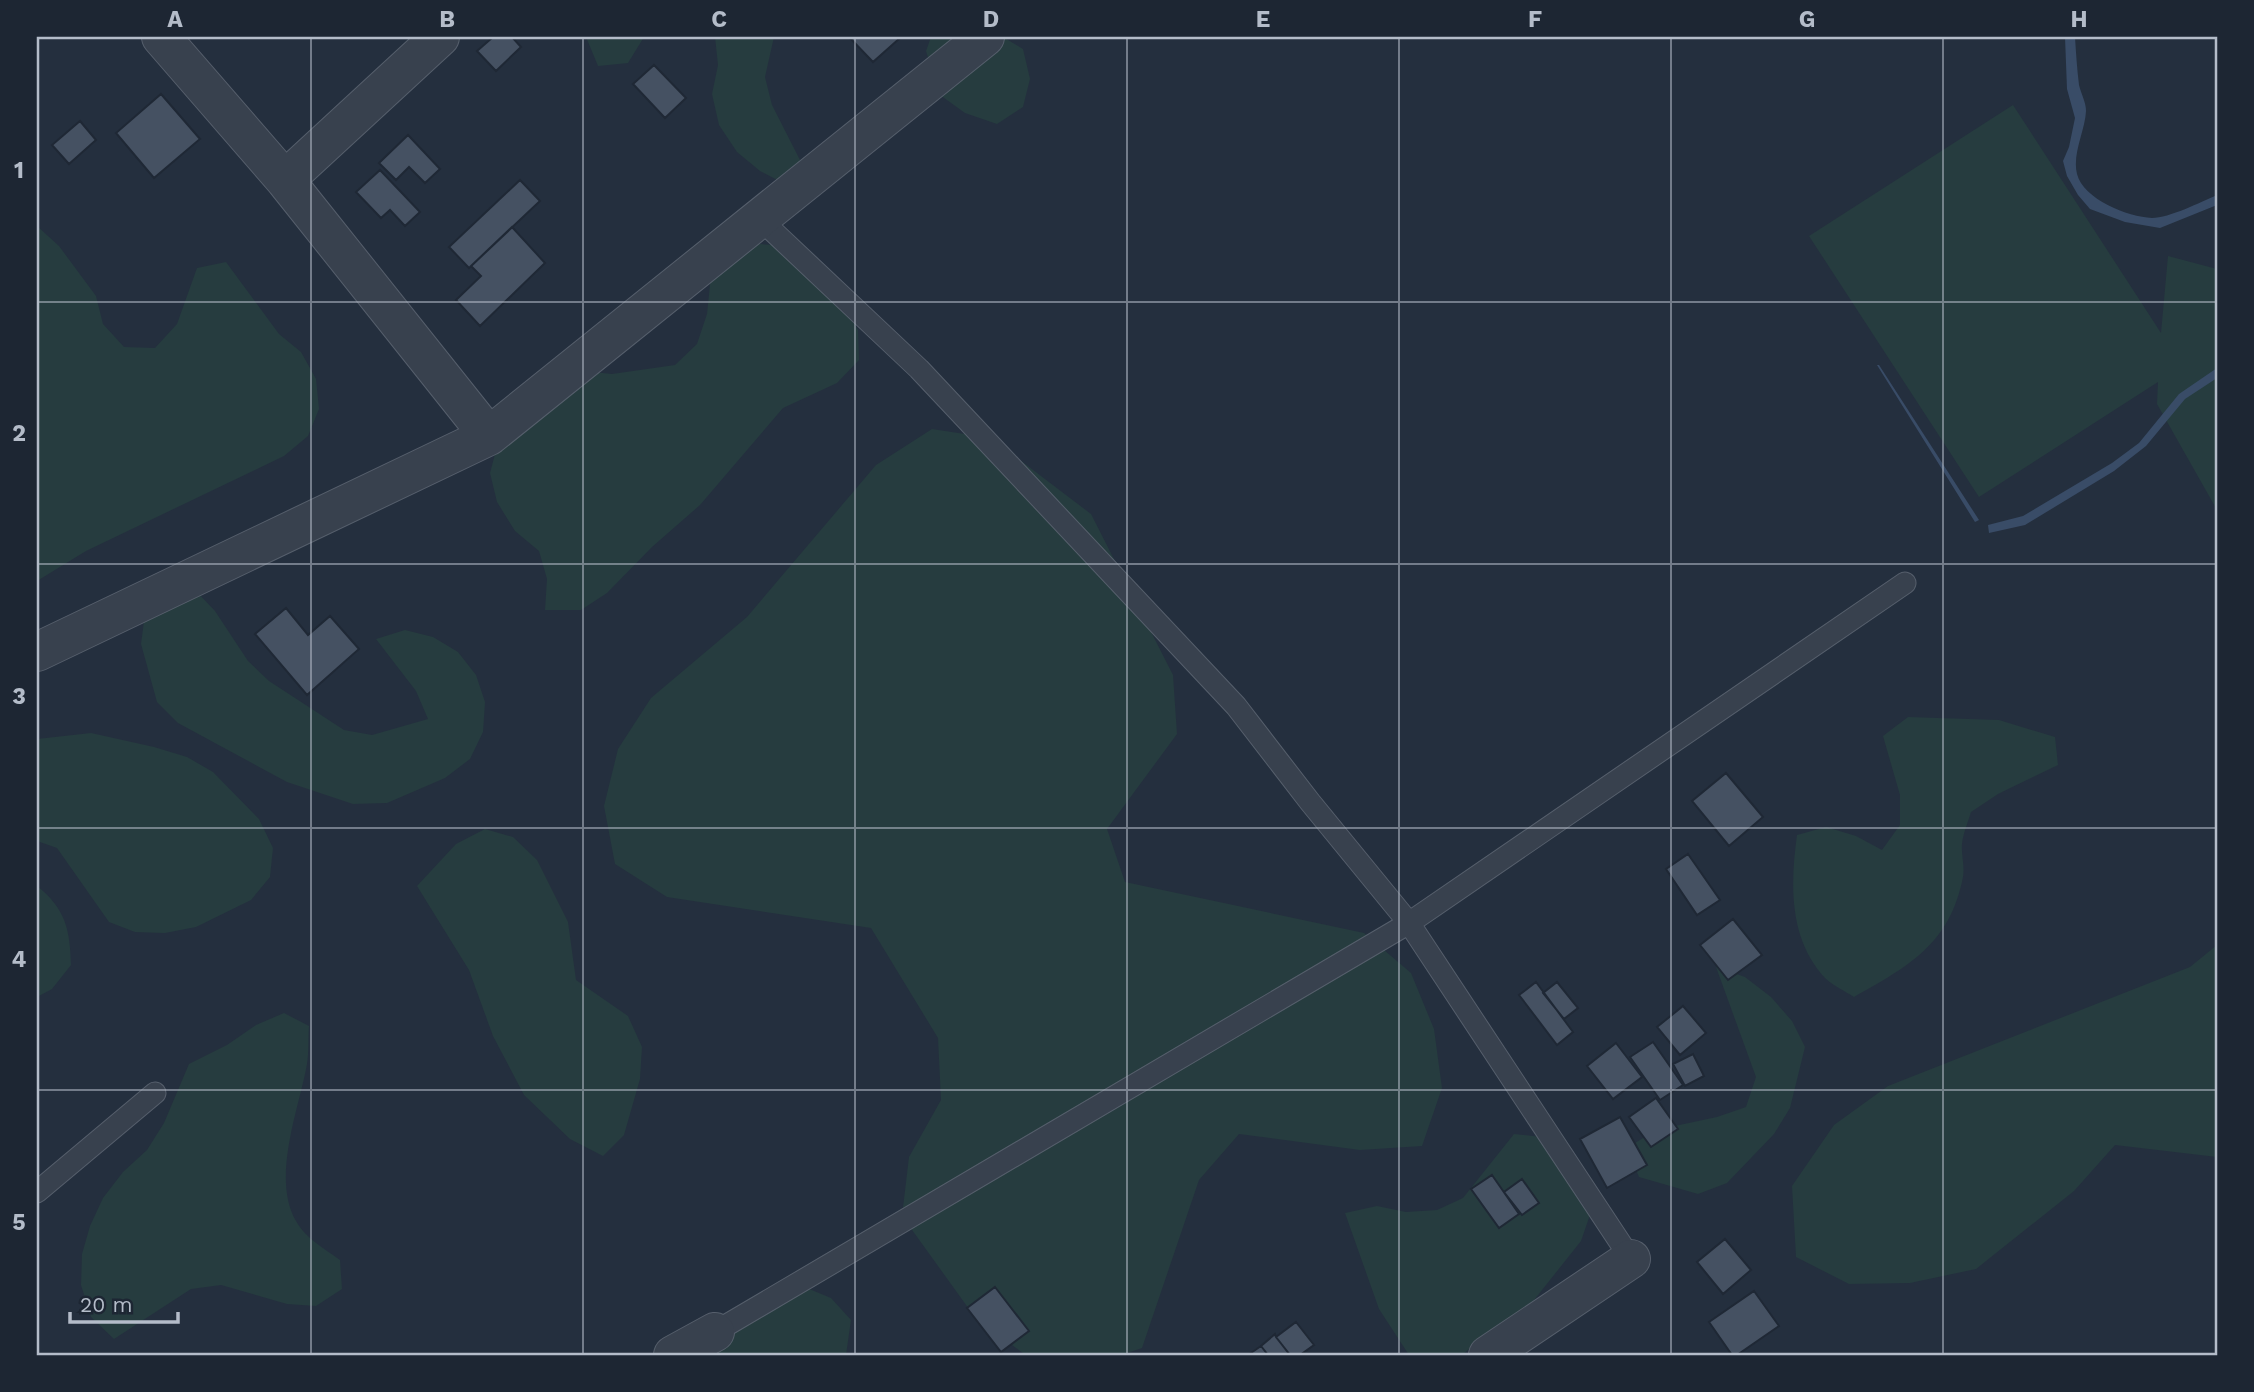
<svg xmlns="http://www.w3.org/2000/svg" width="2254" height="1392" font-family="'Work Sans',sans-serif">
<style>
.green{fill:#263c3f}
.water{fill:#394c67}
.building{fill:#455162;stroke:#1f2835;stroke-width:2}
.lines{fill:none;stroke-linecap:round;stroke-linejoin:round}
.service-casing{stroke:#565f6c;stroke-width:23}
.minor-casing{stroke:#565f6c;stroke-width:40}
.service{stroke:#38414e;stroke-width:21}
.minor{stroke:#38414e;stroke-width:38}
.grid{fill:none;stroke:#b4bcc9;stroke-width:2;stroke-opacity:0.55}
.neatline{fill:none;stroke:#b4bcc9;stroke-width:2.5}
.grid-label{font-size:23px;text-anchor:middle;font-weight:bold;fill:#b4bcc9}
</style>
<rect width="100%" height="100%" fill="#242f3e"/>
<path class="green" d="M586,37H644L628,63L598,66Z
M715,37H774L765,77L772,105L800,160L787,185L760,171L737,152L719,125L712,94L718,65Z
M931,37H1003L1023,49L1030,79L1023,107L997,124L965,113L940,95L926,51Z
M2013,105L2161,333L2168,256L2217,269V510L2157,404L2158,382L1979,497L1809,236Z
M37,226L59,246L96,296L103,324L124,347L155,348L177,324L197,268L226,262L279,334L301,352L316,379L319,409L308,436L284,456L86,551L37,581Z
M743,243L774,245L843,303L858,330L859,360L837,383L783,408L700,505L652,547L607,593L581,610H545L547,579L539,551L515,531L497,502L490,473L498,443L583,371L612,374L675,365L697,344L707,314L713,255Z
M932,429L991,438L1091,514L1173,675L1177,734L1107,829L1125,882L1364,933L1411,973L1434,1029L1442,1088L1422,1146L1360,1150L1239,1134L1199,1180L1142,1348L1121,1355L1024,1354L974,1316L902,1216L909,1157L941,1100L938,1038L871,928L667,897L615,864L604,806L618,749L651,698L747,617L876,465Z
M195,590L215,611L248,661L269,681L344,730L372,735L428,719L416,691L376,639L405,630L433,637L458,652L476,675L485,702L483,732L470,759L445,778L387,803L353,804L287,782L178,723L157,702L141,644L145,614Z
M1908,717L1999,720L2055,737L2058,765L1998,794L1971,812C1968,822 1963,834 1962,844C1961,855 1965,866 1963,877C1950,944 1909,966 1854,997C1845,991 1834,986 1826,979C1789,940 1790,886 1797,835L1826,827L1856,836L1882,850L1900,825V795L1883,736Z
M91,733L154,747L187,757L213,772L259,819L273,848L270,877L251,900L196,927L165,933L135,932L109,922L57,848L37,841V739Z
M485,829L513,837L537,860L568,922L576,980L628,1016L642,1047L640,1079L624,1135L603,1156L570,1139L524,1095L493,1036L469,970L417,886L456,844Z
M37,886C66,909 70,930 71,965L52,989L37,997Z
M2217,945V1157L2115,1145L2074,1191L1976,1269L1910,1283L1849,1284L1796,1257L1792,1186L1834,1125L1888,1086L2190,967Z
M1716,967L1745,977L1771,997L1792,1021L1805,1047L1790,1108L1774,1134L1727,1183L1698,1194L1639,1177L1627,1148L1656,1130L1717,1117L1746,1107L1756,1077Z
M284,1013L309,1026C308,1039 309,1052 307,1064C299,1109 271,1178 296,1221C305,1238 325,1249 340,1260L342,1289L316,1306L287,1304L221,1285L191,1289L114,1339L91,1317L81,1285L82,1254L90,1226L103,1198L123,1172L147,1150L164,1123L189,1064L227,1045L256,1025Z
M1514,1134L1542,1137L1591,1212L1581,1241L1523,1314L1495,1327L1462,1355H1409L1379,1309L1345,1213L1377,1206L1406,1212L1437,1210L1463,1198Z
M802,1286L831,1298L851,1320L846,1355H666Z"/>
<path class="water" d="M2065,37H2075C2076,53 2077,69 2079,85C2081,94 2086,102 2086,111C2085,131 2072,154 2077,174C2083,199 2128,217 2152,218C2169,218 2201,202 2217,195V205L2160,228L2125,222L2090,209L2078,195L2067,176L2063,161L2069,147L2075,118L2067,89Z
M1877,365H1879L1979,520L1975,522Z
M2217,368V378L2185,399L2146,446L2114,471L2025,525L1989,533L1988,525L2023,516L2112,463L2139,443L2179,394Z"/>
<path class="building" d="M493,37H512L521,47L496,71L477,51Z
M849,37H899L900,38L873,62Z
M654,65L686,98L665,118L633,84Z
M161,94L200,139L154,178L116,133Z
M80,121L96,140L69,164L52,145Z
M408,135L440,169L425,183L409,167L396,180L379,163Z
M380,170L420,212L405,226L390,210L381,218L356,192Z
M520,180L540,201L469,268L449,247Z
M512,227L545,263L480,326L456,300L481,276L471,266Z
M286,608L308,635L330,616L359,649L307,695L255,634Z
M1726,773L1763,817L1729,846L1692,801Z
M1688,854L1720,900L1697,915L1666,869Z
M1733,919L1762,955L1728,980L1700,945Z
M1536,982L1573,1032L1557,1045L1519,995Z
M1557,982L1578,1008L1564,1019L1543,993Z
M1683,1006L1706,1033L1680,1055L1657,1027Z
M1653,1042L1683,1085L1660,1100L1630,1057Z
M1616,1043L1642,1077L1613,1099L1587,1066Z
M1693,1054L1704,1076L1685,1086L1673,1064Z
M1656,1098L1678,1129L1651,1147L1629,1117Z
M1620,1117L1647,1165L1607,1188L1580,1139Z
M1492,1175L1519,1214L1499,1228L1471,1189Z
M1522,1179L1539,1203L1522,1215L1504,1192Z
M1725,1239L1751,1270L1723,1294L1697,1262Z
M995,1287L1029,1331L1001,1352L967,1308Z
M1754,1291L1779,1326L1737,1355H1732L1709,1322Z
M1296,1322L1314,1345L1300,1355H1290L1276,1337Z
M1275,1334L1276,1337L1290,1355H1268L1261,1346Z
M1261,1346L1268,1355H1248Z"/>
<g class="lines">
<g class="service-casing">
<path id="service" d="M760,219L919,369L1236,706L1310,802L1409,923L1631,1259
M37,1192L155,1093
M715,1332L1409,923L1905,583"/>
</g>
<g class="minor-casing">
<path id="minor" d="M161,37L285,180L489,436
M285,180L440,37
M37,652L489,436L985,37
M673,1355L715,1332
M1488,1355L1631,1259"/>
</g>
<use href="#service" class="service"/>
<use href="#minor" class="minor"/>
</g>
<path class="grid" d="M311,37V1355M583,37V1355M855,37V1355M1127,37V1355M1399,37V1355M1671,37V1355M1943,37V1355M37,302H2217M37,564H2217M37,828H2217M37,1090H2217"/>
<rect width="2254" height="1392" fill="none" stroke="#1d2633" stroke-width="77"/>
<path d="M70 1312v10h108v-10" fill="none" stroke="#b4bcc9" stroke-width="3.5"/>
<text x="80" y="1312" font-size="21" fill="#b4bcc9" stroke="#1d2633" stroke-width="5" paint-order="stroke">20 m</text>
<rect x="38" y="38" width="2178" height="1316" class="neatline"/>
<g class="grid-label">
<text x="175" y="27">A</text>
<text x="447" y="27">B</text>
<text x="719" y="27">C</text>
<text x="991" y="27">D</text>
<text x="1263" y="27">E</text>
<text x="1535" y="27">F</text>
<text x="1807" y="27">G</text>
<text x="2079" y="27">H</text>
<text x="19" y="178">1</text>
<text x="19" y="441">2</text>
<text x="19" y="704">3</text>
<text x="19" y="967">4</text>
<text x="19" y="1230">5</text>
</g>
</svg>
